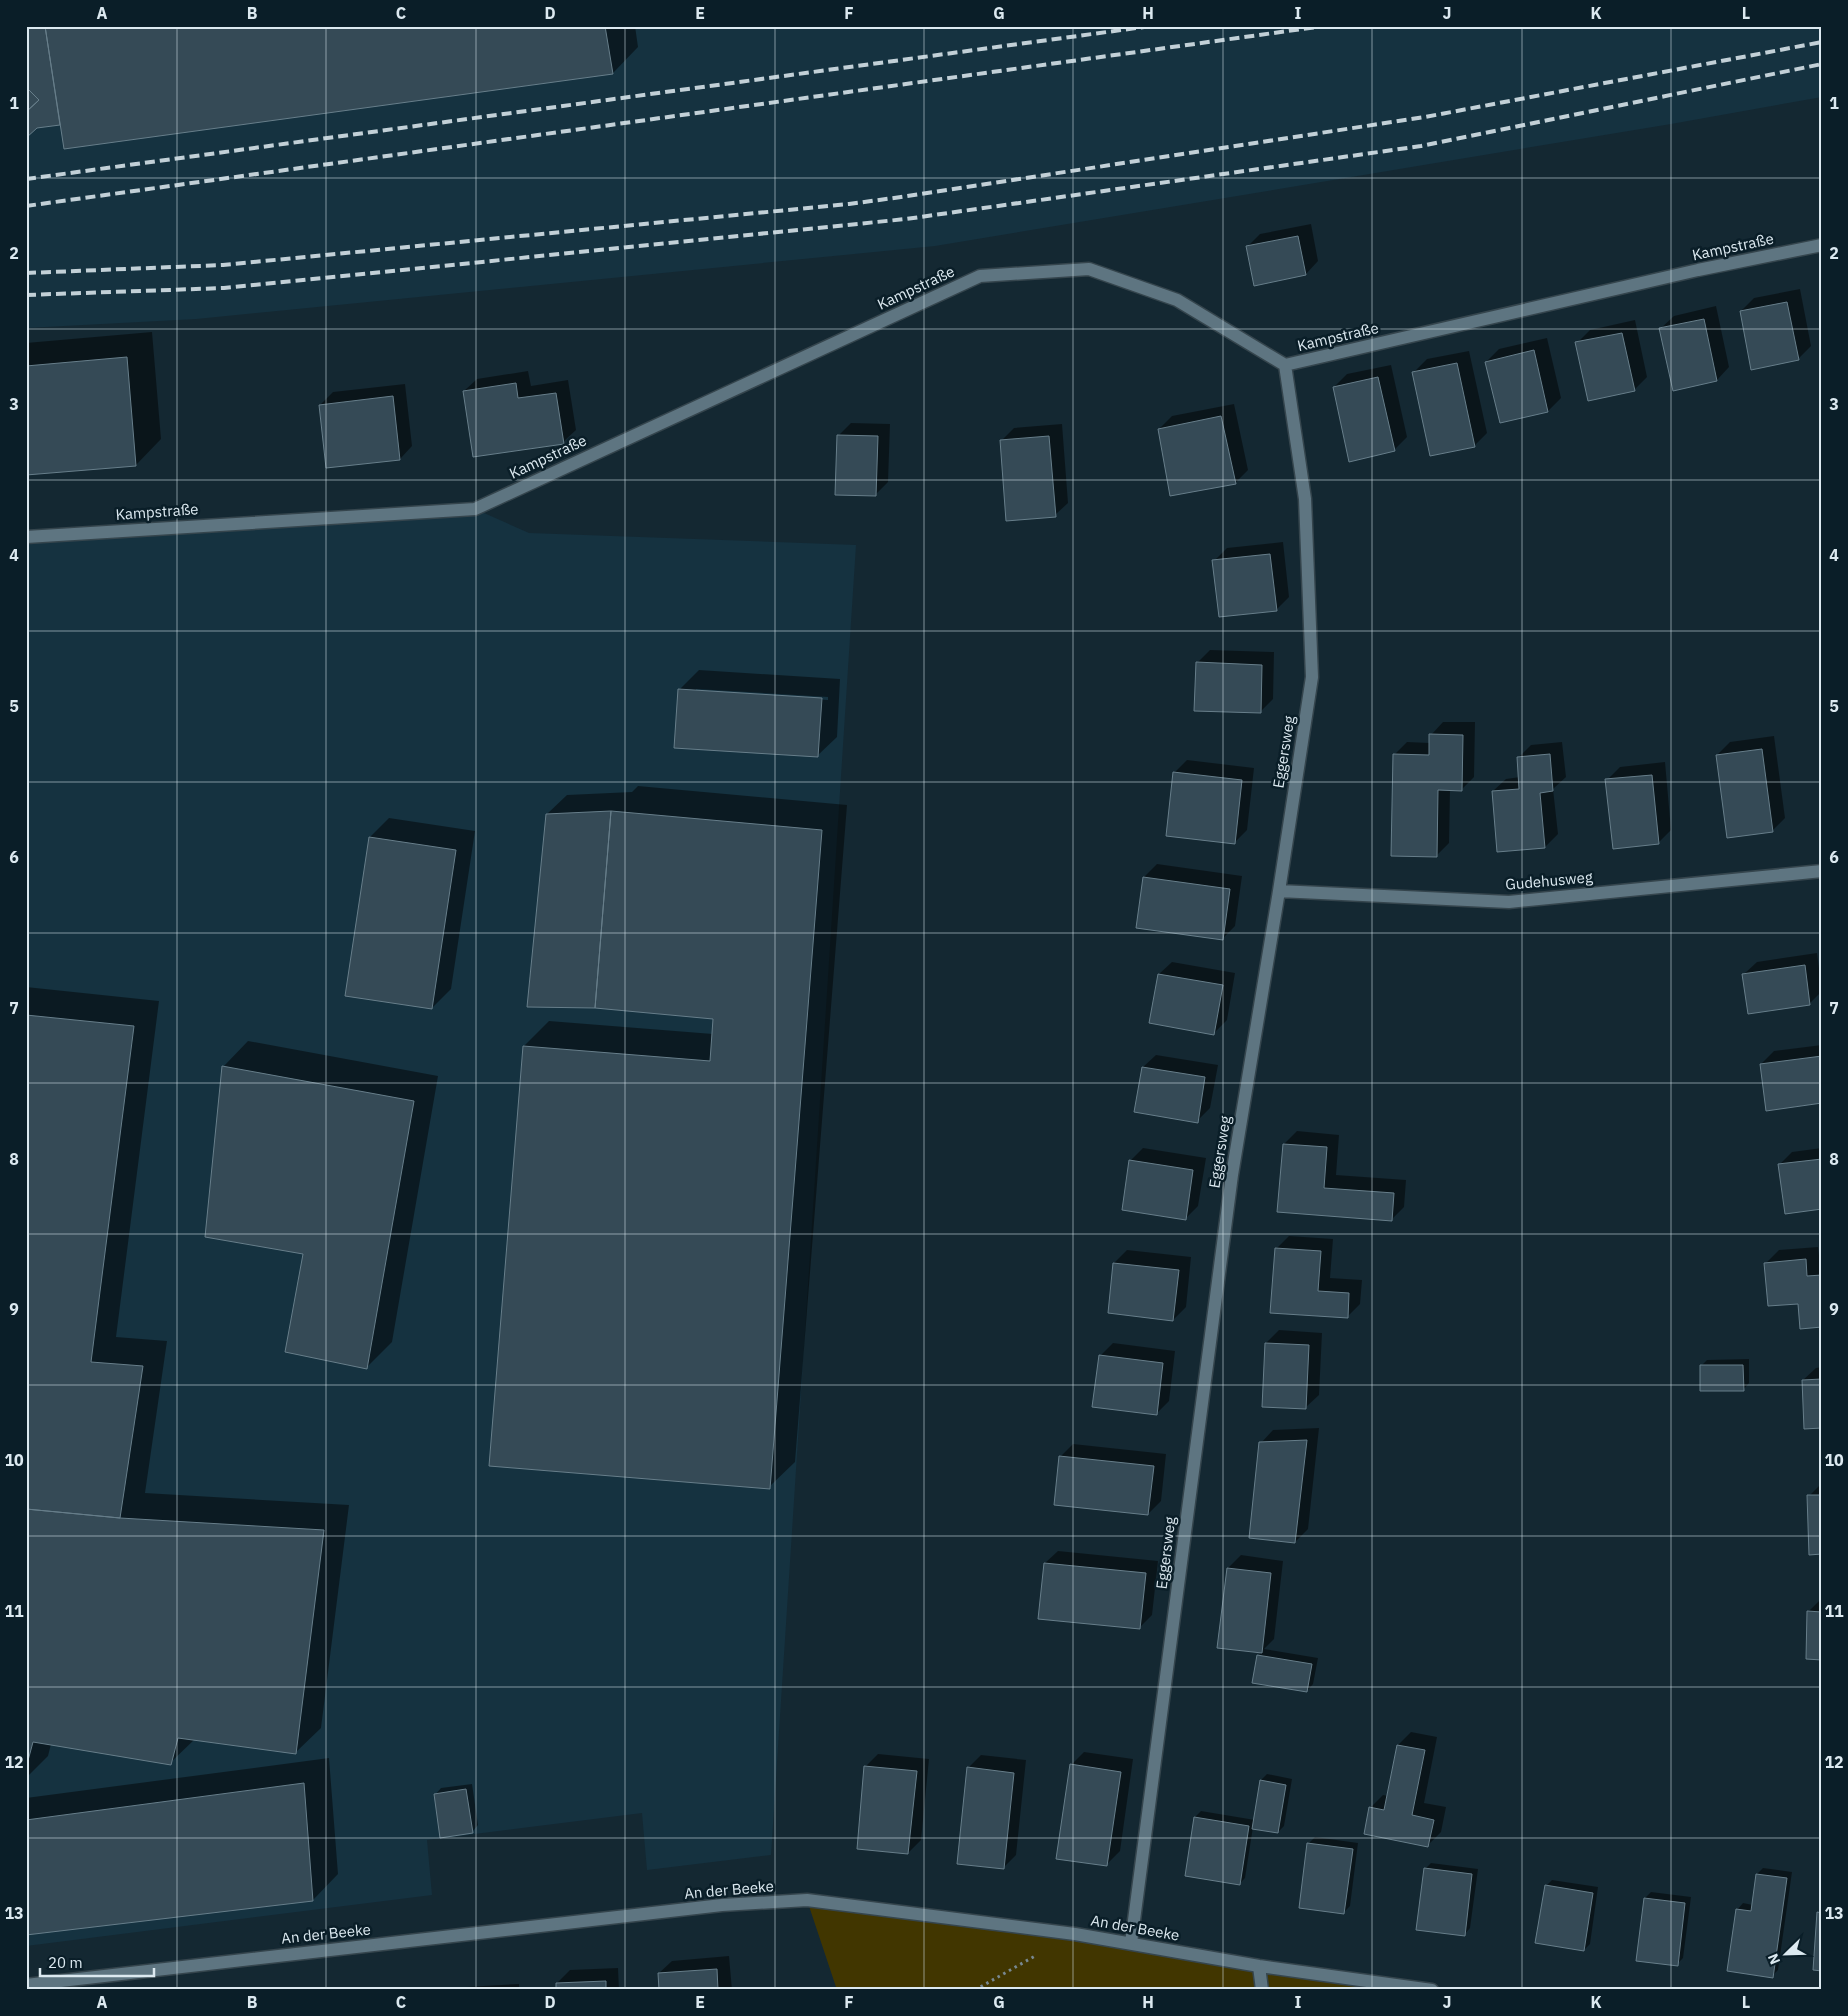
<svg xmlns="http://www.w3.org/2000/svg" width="1848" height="2016" font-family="'IBM Plex Sans',sans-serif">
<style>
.built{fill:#153240}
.green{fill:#413600}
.shadow{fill:#0007;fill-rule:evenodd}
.building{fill:#354a56;stroke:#677e8a}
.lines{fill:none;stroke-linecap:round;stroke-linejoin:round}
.street-casing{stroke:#35454d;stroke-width:15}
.path{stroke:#788891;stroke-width:3;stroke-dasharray:2.5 4;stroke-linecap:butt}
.street{stroke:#5e7581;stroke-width:12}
.rail{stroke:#c2d0d7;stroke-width:4;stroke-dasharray:10 5;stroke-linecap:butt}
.grid{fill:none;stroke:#dce9f0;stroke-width:1;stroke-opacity:0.55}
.labels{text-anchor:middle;stroke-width:5;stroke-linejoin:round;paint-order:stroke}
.street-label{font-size:15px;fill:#dce9f0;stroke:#0a1e28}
.neatline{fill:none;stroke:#dce9f0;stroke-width:2}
.grid-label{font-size:16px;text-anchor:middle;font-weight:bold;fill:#dce9f0}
</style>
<rect width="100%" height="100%" fill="#142832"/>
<path class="built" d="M26,26H1822V97L1671,124L935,246L196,319L26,328Z
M475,509L529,533L856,545L771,1855L647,1870L642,1813L427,1840L432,1895L26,1946V537Z"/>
<path class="green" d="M807,1900L1432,1990H837Z"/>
<path class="shadow" d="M26,26H635L638,47L613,73L61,123L36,127L26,136Z
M1311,224L1318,261L1306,274L1247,247L1260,234Z
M1800,289L1811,346L1798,359L1741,311L1754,298Z
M1716,306L1729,367L1717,380L1661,328L1674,316Z
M1635,320L1647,377L1634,390L1577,343L1590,330Z
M152,332L161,439L136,465L26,474V343Z
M1547,338L1561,398L1548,411L1501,422L1486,362L1499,349Z
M1469,351L1487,433L1474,446L1414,372L1427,359Z
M1391,365L1407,437L1394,450L1334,387L1347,374Z
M528,371L531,386L568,380L576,430L563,442L464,391L477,379Z
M405,384L412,446L400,459L320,405L333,392Z
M1234,404L1248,470L1235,483L1159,429L1172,416Z
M851,423L890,424L888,482L875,495L838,436Z
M1062,424L1068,503L1055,515L1001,441L1014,428Z
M1283,542L1289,597L1276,610L1214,561L1227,548Z
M1210,650L1274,652L1273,699L1260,712L1197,663Z
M699,670L840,679L837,737L817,756L679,690ZM696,689L828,697V700L696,691Z
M1443,722H1475L1474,777L1461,790L1450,789L1449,843L1436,856L1394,755L1407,742L1430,743L1431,735Z
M1774,736L1785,818L1772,831L1717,755L1730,742Z
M1562,742L1566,777L1553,789L1558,834L1545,847L1493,791L1506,779L1520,777L1518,758L1531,745Z
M1187,760L1254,768L1247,830L1234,843L1174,773Z
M1665,762L1671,830L1658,843L1607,780L1620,767Z
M638,786L847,805L795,1462L769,1487L524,1046L549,1021L713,1034L715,1017L547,814L567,795L632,792Z
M389,818L475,831L451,989L432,1008L370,837Z
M1157,864L1242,876L1235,926L1222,939L1144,877Z
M1817,953L1822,991L1810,1003L1744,974L1757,962Z
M1172,962L1235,973L1227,1020L1214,1033L1159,974Z
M26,987L159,1001L116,1337L167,1341L145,1493L349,1505L321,1728L295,1753L195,1739L170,1763L51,1744L48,1756L26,1778Z
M248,1041L438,1076L392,1342L366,1368L304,1253L223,1067Z
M1822,1045V1102L1761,1064L1774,1051Z
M1156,1055L1218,1065L1210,1108L1197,1121L1143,1067Z
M1297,1131L1339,1135L1336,1175L1406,1180L1404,1207L1391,1220L1279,1211L1284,1144Z
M1143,1148L1206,1158L1198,1206L1185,1219L1130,1161Z
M1822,1148V1208L1780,1164L1792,1152Z
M1289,1236L1333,1239L1330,1278L1362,1280L1360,1304L1347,1317L1272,1312L1276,1249Z
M1818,1247L1820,1264H1822V1326L1799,1302L1766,1263L1779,1250Z
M1127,1250L1191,1257L1186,1307L1173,1320L1114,1263Z
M1279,1330L1322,1333L1319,1395L1306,1407L1266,1343Z
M1113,1343L1175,1351L1169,1401L1156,1414L1100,1356Z
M1749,1359V1383L1743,1390L1701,1366L1707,1360Z
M1822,1367V1427L1803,1380L1816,1368Z
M1319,1428L1308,1529L1295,1542L1261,1443L1273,1430Z
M1073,1444L1166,1454L1161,1501L1148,1514L1060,1457Z
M1822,1483V1553L1809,1496Z
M1058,1551L1158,1561L1152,1615L1139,1628L1045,1563Z
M1241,1555L1283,1561L1274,1639L1264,1649L1318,1658L1313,1684L1307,1691L1258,1656L1262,1652L1228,1568Z
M1821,1599H1822V1659L1808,1612Z
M1411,1732L1437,1737L1424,1803L1446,1807L1441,1832L1428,1845L1370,1808L1383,1795L1388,1796L1398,1745Z
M1084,1752L1133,1759L1120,1851L1107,1864L1071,1765Z
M878,1754L929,1759L921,1840L908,1853L865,1767Z
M981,1755L1026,1760L1016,1855L1003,1868L968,1768Z
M329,1758L338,1874L313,1900L26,1934V1798Z
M1267,1774L1292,1779L1284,1826L1278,1832L1253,1827L1245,1878L1239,1884L1195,1817L1201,1811L1255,1820L1261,1780Z
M472,1784L478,1825L472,1832L435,1795L441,1788Z
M1315,1837L1358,1843L1350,1906L1344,1912L1309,1843Z
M1431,1863L1478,1869L1470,1928L1464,1935L1425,1869Z
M1763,1868L1792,1872L1778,1970L1772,1976L1737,1910L1743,1903L1753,1905L1757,1874Z
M1552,1880L1598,1887L1590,1944L1584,1950L1546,1886Z
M1651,1892L1691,1897L1683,1958L1677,1964L1645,1898Z
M729,1956L732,1990H660L659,1973L672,1961Z
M618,1968L619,1990H557V1983L570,1970Z
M519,1984V1990H464L466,1987Z"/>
<path class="building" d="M36,26H45L60,125L37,128L26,138V112L39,100L26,87V28Z
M45,26H605L613,74L64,149Z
M26,87L39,100L26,112Z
M1298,236L1306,275L1254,286L1246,246Z
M1787,302L1799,360L1751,370L1740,311Z
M1704,319L1717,381L1673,391L1659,328Z
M1622,333L1635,391L1588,401L1575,342Z
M1534,350L1548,412L1500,423L1485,362Z
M127,357L136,466L26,475V366Z
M1457,363L1475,447L1430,456L1412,372Z
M1378,377L1395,451L1349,462L1333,387Z
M516,383L518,398L556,393L564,444L473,457L463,391Z
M393,396L400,460L326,468L319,405Z
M1221,416L1236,484L1170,496L1158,429Z
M837,435L878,436L876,496L835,495Z
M1049,436L1056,517L1006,521L1000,440Z
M1270,554L1277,611L1219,617L1212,560Z
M1196,662L1262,665L1261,713L1194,711Z
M678,689L822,698L818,757L674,748Z
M1429,734L1463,735L1462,791L1438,790L1437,857L1391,856L1393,754L1429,755Z
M1762,749L1773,832L1727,838L1716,755Z
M1550,754L1553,791L1540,793L1545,848L1497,852L1492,791L1519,789L1517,757Z
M1173,772L1242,780L1235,844L1166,836Z
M1652,775L1659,844L1613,849L1605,779Z
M611,811L822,830L770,1489L489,1466L523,1046L710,1061L713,1019L595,1008Z
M611,811L595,1008L527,1007L546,814Z
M369,837L456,850L432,1009L345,996Z
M1143,877L1230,889L1223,940L1136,928Z
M1805,965L1810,1005L1748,1014L1742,974Z
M1158,974L1223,985L1214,1035L1149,1023Z
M26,1015L134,1026L91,1362L143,1366L120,1518L26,1509Z
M1822,1056V1103L1766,1111L1760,1064Z
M222,1066L414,1101L367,1369L285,1352L303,1254L205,1237Z
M1142,1067L1205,1077L1198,1123L1134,1112Z
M1283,1144L1327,1147L1324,1188L1394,1193L1392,1221L1277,1212Z
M1822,1159V1209L1785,1214L1778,1164Z
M1129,1160L1193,1170L1186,1220L1122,1210Z
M1275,1248L1321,1251L1318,1291L1349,1293L1348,1318L1270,1313Z
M1806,1259L1807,1276L1822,1275V1327L1800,1329L1798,1304L1768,1306L1764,1263Z
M1113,1263L1179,1270L1173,1321L1108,1313Z
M1265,1343L1309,1345L1306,1409L1262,1407Z
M1099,1355L1163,1363L1157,1415L1092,1407Z
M1700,1365H1743L1744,1391H1700Z
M1822,1379V1428L1804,1429L1802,1380Z
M1307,1440L1295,1543L1249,1538L1259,1442Z
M1059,1456L1154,1466L1148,1515L1054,1505Z
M1807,1495H1822V1554L1809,1555Z
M26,1509L120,1518L324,1530L296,1754L178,1738L171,1765L33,1742L26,1768Z
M1044,1563L1146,1573L1140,1629L1038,1619Z
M1227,1568L1271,1573L1262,1653L1217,1648Z
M1807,1611L1822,1612V1660L1806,1659Z
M1257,1655L1312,1664L1307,1692L1252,1683Z
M1397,1745L1425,1750L1412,1815L1434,1820L1428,1847L1364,1834L1369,1807L1384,1810Z
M1070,1764L1121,1772L1107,1866L1056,1859Z
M864,1766L917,1771L908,1854L857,1849Z
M967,1767L1014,1773L1004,1869L957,1864Z
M1260,1780L1286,1785L1278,1833L1252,1829Z
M304,1783L313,1901L26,1935V1820Z
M466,1789L473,1833L440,1838L434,1794Z
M1194,1817L1249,1826L1240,1885L1185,1876Z
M1307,1843L1353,1849L1344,1914L1299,1908Z
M1424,1868L1472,1874L1465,1936L1416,1930Z
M1756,1874L1787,1878L1773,1978L1727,1971L1736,1909L1751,1911Z
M1545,1885L1593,1893L1584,1951L1535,1943Z
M1644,1898L1685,1903L1678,1966L1636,1961Z
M1817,1912L1822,1913V1971L1813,1970Z
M717,1969L718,1990H659L658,1973Z
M606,1981V1990H556V1983Z"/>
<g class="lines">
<g class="street-casing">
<path id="street" d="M26,537L475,509L980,276L1089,269L1177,300L1285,365L1698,270L1822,245
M1279,891L1509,902L1822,871
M1131,1943L1232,1175L1279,891L1312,677L1305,499L1285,365
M1259,1966L1262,1990
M26,1985L722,1905L807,1900L1075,1934L1259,1966L1432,1990"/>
</g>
<path class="path" d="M975,1990L1035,1956"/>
<use href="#street" class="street"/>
<path class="rail" d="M26,179L1151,26
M26,206L1324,26
M26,273L223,265L849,204L901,197L1425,117L1822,42
M26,295L224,288L906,219L1421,146L1822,64"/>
</g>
<path class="grid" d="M177,26V1990M326,26V1990M476,26V1990M625,26V1990M775,26V1990M924,26V1990M1073,26V1990M1223,26V1990M1372,26V1990M1522,26V1990M1671,26V1990M26,178H1822M26,329H1822M26,480H1822M26,631H1822M26,782H1822M26,933H1822M26,1083H1822M26,1234H1822M26,1385H1822M26,1536H1822M26,1687H1822M26,1838H1822"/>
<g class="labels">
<g class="street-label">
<text transform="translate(1733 247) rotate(-12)" y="5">Kampstraße</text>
<text transform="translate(916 288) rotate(-25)" y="5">Kampstraße</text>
<text transform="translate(1338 337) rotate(-13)" y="5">Kampstraße</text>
<text transform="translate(548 457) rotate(-25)" y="5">Kampstraße</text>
<text transform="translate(157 512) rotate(-4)" y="5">Kampstraße</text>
<text transform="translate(1284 752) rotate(-81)" y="5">Eggersweg</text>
<text transform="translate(1549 881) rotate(-5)" y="5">Gudehusweg</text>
<text transform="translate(1220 1152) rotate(-81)" y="5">Eggersweg</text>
<text transform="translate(1166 1553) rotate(-83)" y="5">Eggersweg</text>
<text transform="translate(729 1890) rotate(-5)" y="5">An der Beeke</text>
<text transform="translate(1135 1928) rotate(10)" y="5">An der Beeke</text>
<text transform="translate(326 1934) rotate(-6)" y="5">An der Beeke</text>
</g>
</g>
<rect width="1848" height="2016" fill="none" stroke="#0a1e28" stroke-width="55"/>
<g transform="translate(1786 1954) rotate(247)" stroke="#0a1e28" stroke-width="4" paint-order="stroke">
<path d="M0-4L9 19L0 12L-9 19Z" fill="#dce9f0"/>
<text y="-8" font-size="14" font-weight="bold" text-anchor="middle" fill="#dce9f0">N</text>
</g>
<path d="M40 1968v8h114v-8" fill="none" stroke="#dce9f0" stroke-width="2.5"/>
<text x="48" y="1968" font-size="15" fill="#dce9f0" stroke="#0a1e28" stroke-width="4" paint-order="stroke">20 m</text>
<rect x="28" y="28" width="1792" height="1960" class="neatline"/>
<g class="grid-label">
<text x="102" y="19">A</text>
<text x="252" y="19">B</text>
<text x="401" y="19">C</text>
<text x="550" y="19">D</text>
<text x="700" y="19">E</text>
<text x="849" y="19">F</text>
<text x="999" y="19">G</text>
<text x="1148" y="19">H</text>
<text x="1298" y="19">I</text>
<text x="1447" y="19">J</text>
<text x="1596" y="19">K</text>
<text x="1746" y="19">L</text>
<text x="14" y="109">1</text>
<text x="1834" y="109">1</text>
<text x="14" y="259">2</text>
<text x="1834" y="259">2</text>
<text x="14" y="410">3</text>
<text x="1834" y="410">3</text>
<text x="14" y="561">4</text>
<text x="1834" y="561">4</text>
<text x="14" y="712">5</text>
<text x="1834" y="712">5</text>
<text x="14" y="863">6</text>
<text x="1834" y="863">6</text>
<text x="14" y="1014">7</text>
<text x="1834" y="1014">7</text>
<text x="14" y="1165">8</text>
<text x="1834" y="1165">8</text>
<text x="14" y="1315">9</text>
<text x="1834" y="1315">9</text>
<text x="14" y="1466">10</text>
<text x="1834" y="1466">10</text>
<text x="14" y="1617">11</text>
<text x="1834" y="1617">11</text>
<text x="14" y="1768">12</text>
<text x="1834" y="1768">12</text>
<text x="14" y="1919">13</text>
<text x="1834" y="1919">13</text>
<text x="102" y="2008">A</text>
<text x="252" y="2008">B</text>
<text x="401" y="2008">C</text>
<text x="550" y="2008">D</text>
<text x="700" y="2008">E</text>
<text x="849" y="2008">F</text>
<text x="999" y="2008">G</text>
<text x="1148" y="2008">H</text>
<text x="1298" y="2008">I</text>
<text x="1447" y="2008">J</text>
<text x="1596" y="2008">K</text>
<text x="1746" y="2008">L</text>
</g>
</svg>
